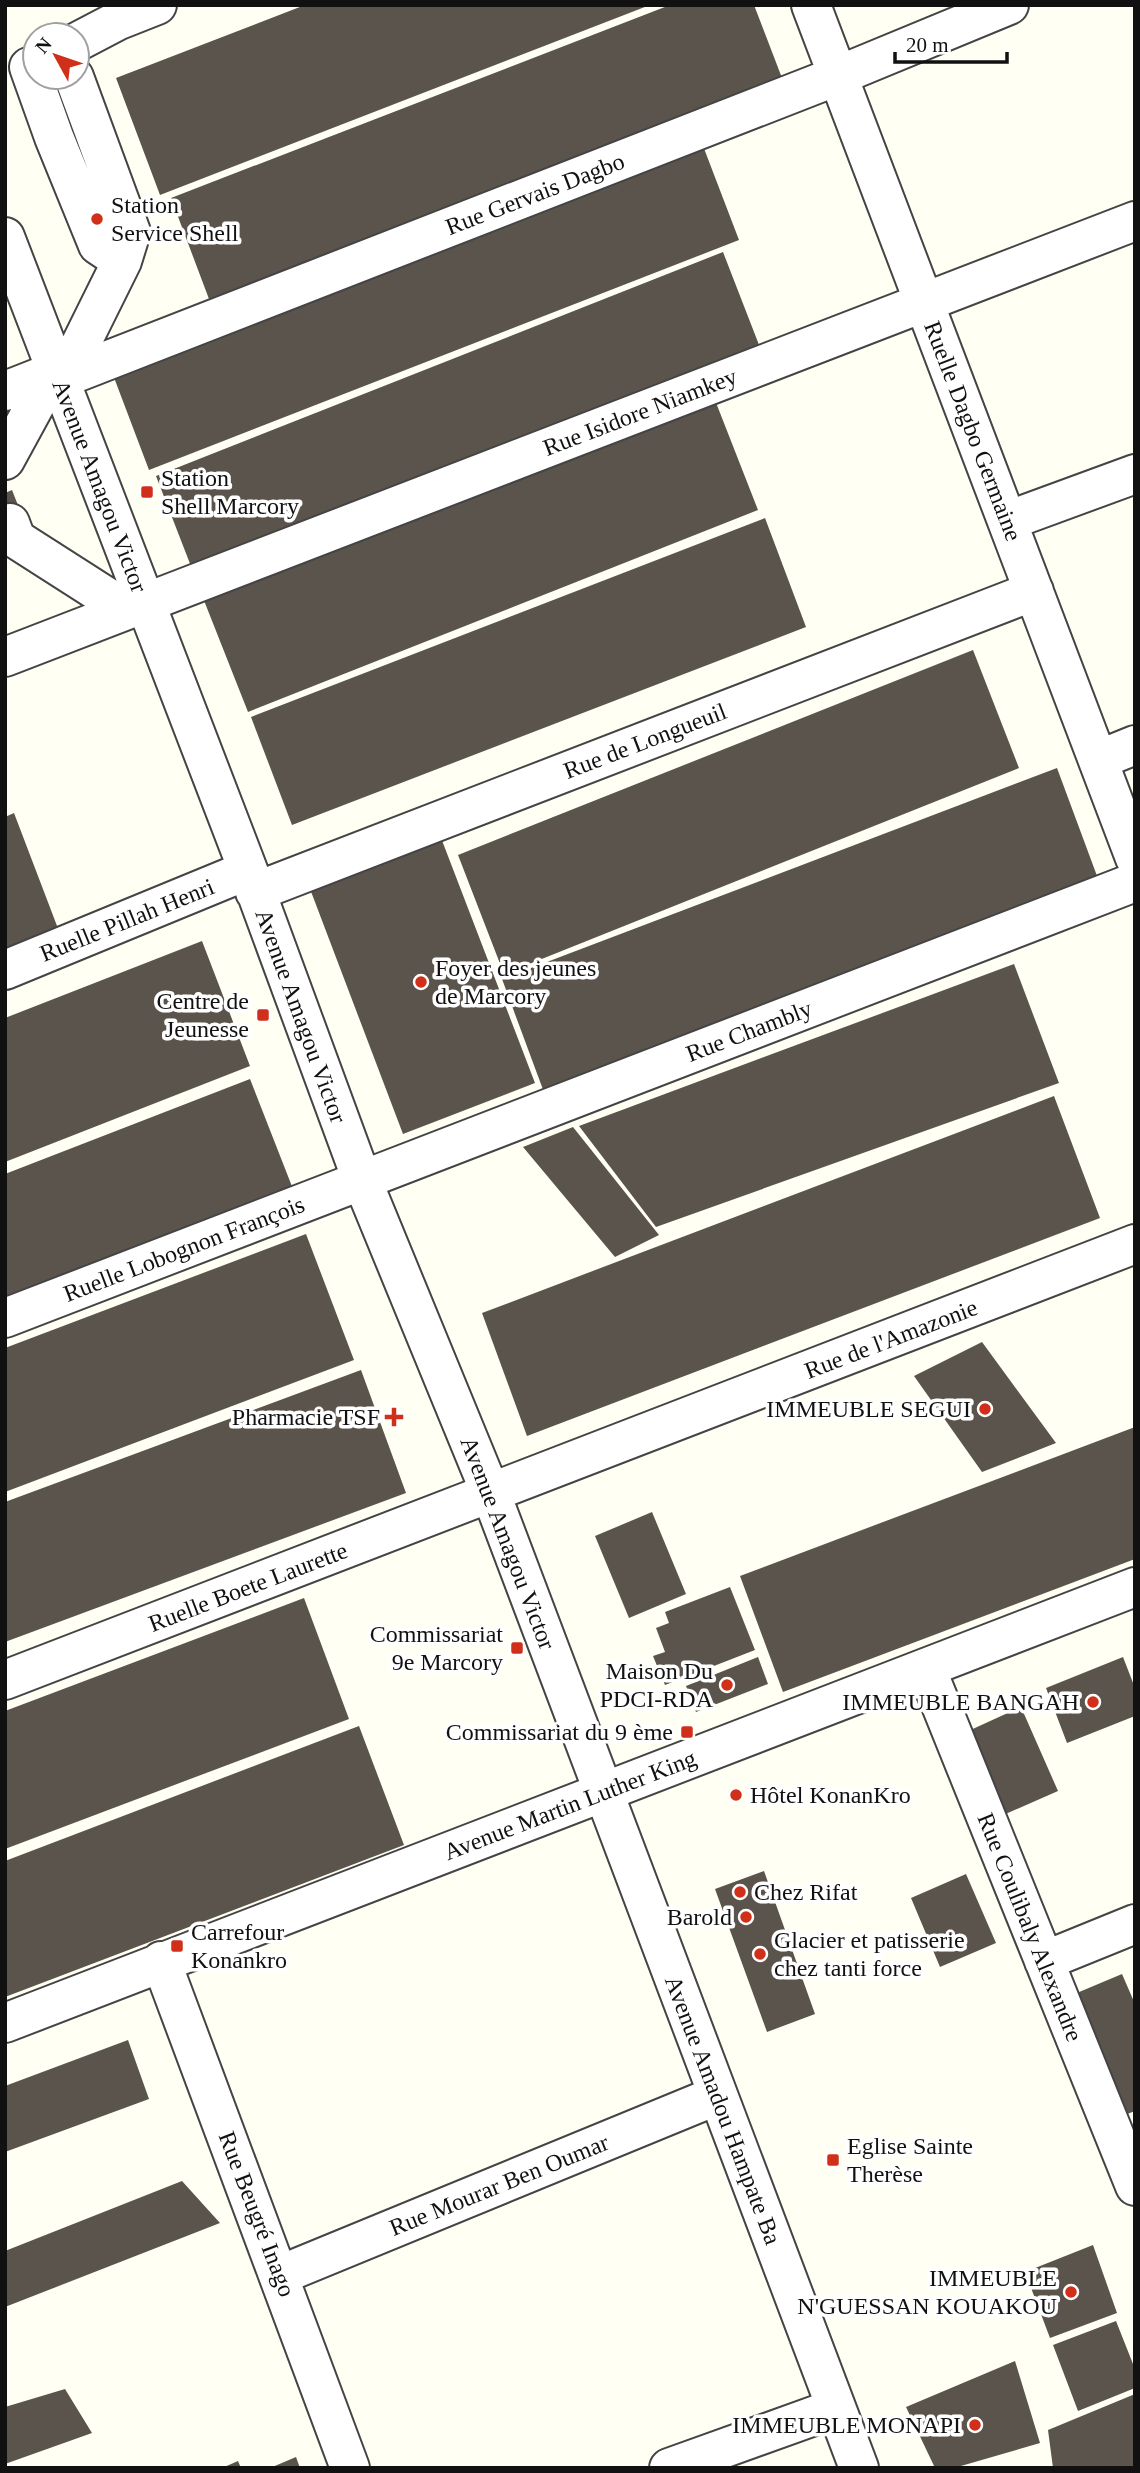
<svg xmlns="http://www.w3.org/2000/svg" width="1140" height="2473" font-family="'Times New Roman',serif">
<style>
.building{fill:#5b544c}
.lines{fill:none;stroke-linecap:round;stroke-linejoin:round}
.minor-casing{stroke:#444;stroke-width:42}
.minor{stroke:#fff;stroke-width:38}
.poi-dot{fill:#d02f19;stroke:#fff;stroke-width:2.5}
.labels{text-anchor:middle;stroke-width:7;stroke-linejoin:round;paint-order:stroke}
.street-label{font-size:24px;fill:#111;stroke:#fff}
.poi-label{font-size:24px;fill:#111;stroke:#fff;text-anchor:end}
</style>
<rect width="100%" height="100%" fill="#fffff4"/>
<path class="building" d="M305,5H650L160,195L116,78Z
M670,5H754L782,78L209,299L171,198Z
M700,138L739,240L149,470L110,367Z
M723,252L761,350L194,574L156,476Z
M713,395L758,510L248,712L203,598Z
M12,490L23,518L5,525V493Z
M765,518L806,627L292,825L251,717Z
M973,650L1019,768L504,974L458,855Z
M1057,768L1100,884L545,1095L502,979Z
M14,813L62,939L5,961V817Z
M438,830L535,1083L403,1134L307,881Z
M202,941L250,1066L5,1162V1018Z
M1014,964L1059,1083L656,1227L579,1126Z
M250,1079L293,1189L5,1301V1174Z
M1054,1096L1100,1218L527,1436L482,1313Z
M573,1127L659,1235L615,1257L523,1147Z
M306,1234L354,1360L5,1492V1348Z
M982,1342L1056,1443L982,1472L914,1376Z
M361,1370L406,1493L5,1642V1502Z
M1135,1427V1559L783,1692L740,1576Z
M652,1512L686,1594L629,1618L595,1536Z
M730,1587L755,1650L665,1685L653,1656L665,1652L656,1628L669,1623L665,1612Z
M304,1598L349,1719L5,1849V1711Z
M758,1657L768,1684L696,1712L686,1686Z
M1123,1657L1135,1688V1716L1067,1743L1046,1688Z
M1021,1707L1058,1791L1001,1816L964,1733Z
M359,1726L404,1845L5,1997V1861Z
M764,1871L815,2014L767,2032L715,1889Z
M966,1874L996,1943L940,1967L911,1898Z
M1122,1974L1135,2004V2111L1122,2116L1072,1995Z
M128,2040L149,2099L5,2152V2086Z
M182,2181L220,2223L5,2307V2251Z
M1093,2245L1117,2313L1050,2338L1025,2272Z
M1116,2321L1135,2369V2388L1078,2411L1053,2345Z
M1015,2361L1040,2443L954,2468H935L906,2407Z
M65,2389L92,2433L5,2464V2407Z
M1135,2394V2468H1053L1048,2430Z
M296,2457L300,2468H270Z
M238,2461L241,2468H222Z"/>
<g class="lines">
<g class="minor-casing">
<path id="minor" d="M811,5L1135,858
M77,42L119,20L157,5
M29,67L54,137L98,245L122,261
M5,237L248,870L362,1180L491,1494L859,2468
M64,378L122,261L131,232L74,77
M60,379L837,76L1009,5
M5,391L56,371
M5,460L53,372
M1007,521L1135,474
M10,523L16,539L127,610
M5,657L1135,221
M1098,760L1135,745
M255,892L1034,591
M5,970L248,870
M5,1318L1135,882
M926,1668L1135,2186
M5,1680L1135,1244
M161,1961L350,2468
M1044,1961L1135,1924
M5,2023L1135,1587
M280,2275L718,2095
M669,2468L836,2408"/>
</g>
<use href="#minor" class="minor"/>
</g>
<g class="poi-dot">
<circle cx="97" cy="219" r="7"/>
<rect x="140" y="485" width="14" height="14" rx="3.5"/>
<circle cx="421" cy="982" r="7"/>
<rect x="256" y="1008" width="14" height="14" rx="3.5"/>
<circle cx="985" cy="1409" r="7"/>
<path d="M390.5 1406.5h7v7h7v7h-7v7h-7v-7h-7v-7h7z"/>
<rect x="510" y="1641" width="14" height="14" rx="3.5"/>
<circle cx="727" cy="1685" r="7"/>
<circle cx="1093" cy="1702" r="7"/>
<rect x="680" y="1725" width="14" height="14" rx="3.5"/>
<circle cx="736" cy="1795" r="7"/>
<circle cx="740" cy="1892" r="7"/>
<circle cx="746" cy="1917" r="7"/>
<rect x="170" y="1939" width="14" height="14" rx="3.5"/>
<circle cx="760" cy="1954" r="7"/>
<rect x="826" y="2153" width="14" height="14" rx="3.5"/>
<circle cx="1071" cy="2292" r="7"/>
<circle cx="975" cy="2425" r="7"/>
</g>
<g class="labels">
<g class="street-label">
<text transform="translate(535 194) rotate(-21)" y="8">Rue Gervais Dagbo</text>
<text transform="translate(640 412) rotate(-21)" y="8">Rue Isidore Niamkey</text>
<text transform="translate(973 431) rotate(69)" y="8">Ruelle Dagbo Germaine</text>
<text transform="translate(100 486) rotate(69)" y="8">Avenue Amagou Victor</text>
<text transform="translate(645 741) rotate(-21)" y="8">Rue de Longueuil</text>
<text transform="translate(127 920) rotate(-22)" y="8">Ruelle Pillah Henri</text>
<text transform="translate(301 1016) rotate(70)" y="8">Avenue Amagou Victor</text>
<text transform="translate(749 1031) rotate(-21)" y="8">Rue Chambly</text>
<text transform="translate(184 1249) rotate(-21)" y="8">Ruelle Lobognon François</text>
<text transform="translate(891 1339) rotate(-21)" y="8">Rue de l'Amazonie</text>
<text transform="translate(508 1543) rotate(69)" y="8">Avenue Amagou Victor</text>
<text transform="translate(248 1587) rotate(-21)" y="8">Ruelle Boete Laurette</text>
<text transform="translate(570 1805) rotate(-21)" y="8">Avenue Martin Luther King</text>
<text transform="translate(1030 1927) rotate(68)" y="8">Rue Coulibaly Alexandre</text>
<text transform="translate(723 2110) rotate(69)" y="8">Avenue Amadou Hampate Ba</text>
<text transform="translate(499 2185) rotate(-22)" y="8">Rue Mourar Ben Oumar</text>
<text transform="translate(257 2214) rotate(69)" y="8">Rue Beugré Inago</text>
</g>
<g class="poi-label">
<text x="111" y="213" text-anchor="start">Station<tspan x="111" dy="28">Service Shell</tspan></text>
<text x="161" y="486" text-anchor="start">Station<tspan x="161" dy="28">Shell Marcory</tspan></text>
<text x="435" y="976" text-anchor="start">Foyer des jeunes<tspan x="435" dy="28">de Marcory</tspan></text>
<text x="249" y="1009">Centre de<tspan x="249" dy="28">Jeunesse</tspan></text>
<text x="971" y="1417">IMMEUBLE SEGUI</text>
<text x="380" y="1425">Pharmacie TSF</text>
<text x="503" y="1642">Commissariat<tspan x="503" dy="28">9e Marcory</tspan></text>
<text x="713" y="1679">Maison Du<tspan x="713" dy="28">PDCI-RDA</tspan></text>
<text x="1079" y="1710">IMMEUBLE BANGAH</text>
<text x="673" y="1740">Commissariat du 9 ème</text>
<text x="750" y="1803" text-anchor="start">Hôtel KonanKro</text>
<text x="754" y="1900" text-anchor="start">Chez Rifat</text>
<text x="732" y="1925">Barold</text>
<text x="191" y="1940" text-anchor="start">Carrefour<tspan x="191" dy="28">Konankro</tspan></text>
<text x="774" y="1948" text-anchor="start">Glacier et patisserie<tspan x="774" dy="28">chez tanti force</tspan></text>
<text x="847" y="2154" text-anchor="start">Eglise Sainte<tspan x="847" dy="28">Therèse</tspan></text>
<text x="1057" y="2286">IMMEUBLE<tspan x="1057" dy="28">N'GUESSAN KOUAKOU</tspan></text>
<text x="961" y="2433">IMMEUBLE MONAPI</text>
</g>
</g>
<rect width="1140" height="2473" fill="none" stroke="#111111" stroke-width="14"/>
<g transform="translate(56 56) rotate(310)"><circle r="33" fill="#ffffff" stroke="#a0a0a0" stroke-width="2"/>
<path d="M0-5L12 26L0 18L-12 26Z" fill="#d02f19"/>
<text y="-10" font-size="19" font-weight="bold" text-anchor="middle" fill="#111111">N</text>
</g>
<path d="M895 52v10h112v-10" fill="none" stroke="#111111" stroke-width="3.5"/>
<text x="906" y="52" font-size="21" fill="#111111" stroke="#ffffff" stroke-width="5" paint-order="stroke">20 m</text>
</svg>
